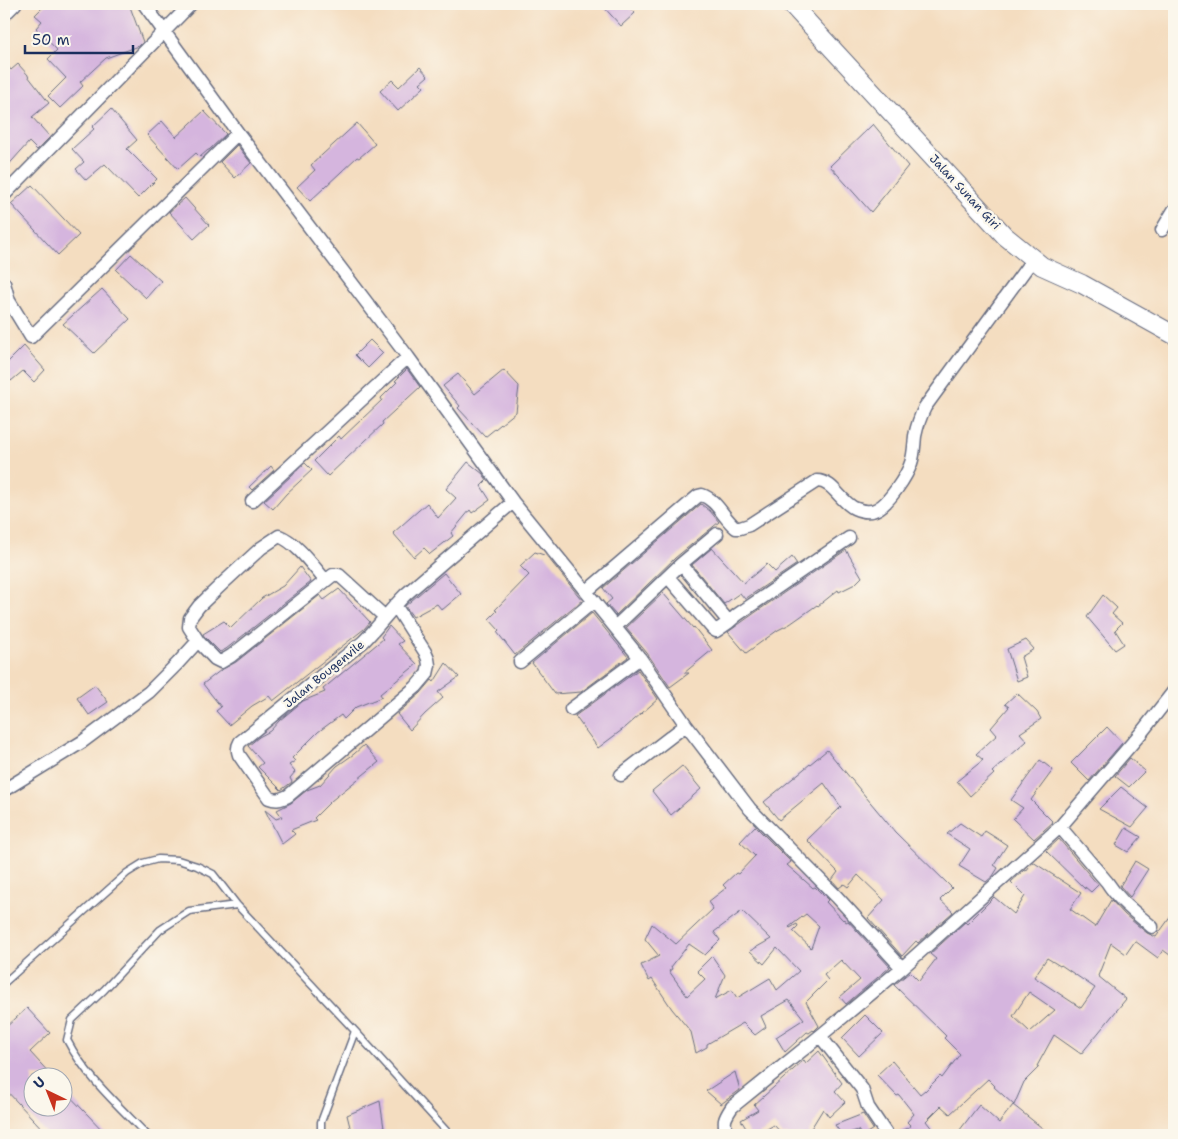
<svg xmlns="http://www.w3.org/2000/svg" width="1178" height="1139" font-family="'Shantell Sans',sans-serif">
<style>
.building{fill:#d5b5de;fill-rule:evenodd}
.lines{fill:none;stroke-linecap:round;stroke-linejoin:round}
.lane-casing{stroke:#676c80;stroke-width:9}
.street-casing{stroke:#676c80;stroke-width:15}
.secondary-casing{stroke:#676c80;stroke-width:20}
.lane{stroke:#fff;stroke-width:6}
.street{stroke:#fff;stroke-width:12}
.secondary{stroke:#fff;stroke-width:18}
.labels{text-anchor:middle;stroke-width:5;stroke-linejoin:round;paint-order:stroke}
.street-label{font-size:12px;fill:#1b2f5e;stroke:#fbf7ec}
</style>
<rect width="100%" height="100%" fill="#fbf7ec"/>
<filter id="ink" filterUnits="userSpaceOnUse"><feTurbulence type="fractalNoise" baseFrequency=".02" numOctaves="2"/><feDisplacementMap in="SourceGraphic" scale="10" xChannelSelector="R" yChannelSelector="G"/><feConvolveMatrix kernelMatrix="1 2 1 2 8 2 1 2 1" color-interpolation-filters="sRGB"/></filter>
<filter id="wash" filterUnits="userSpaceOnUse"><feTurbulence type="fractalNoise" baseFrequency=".0096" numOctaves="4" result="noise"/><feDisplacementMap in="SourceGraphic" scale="20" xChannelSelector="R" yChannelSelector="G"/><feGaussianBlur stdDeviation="1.12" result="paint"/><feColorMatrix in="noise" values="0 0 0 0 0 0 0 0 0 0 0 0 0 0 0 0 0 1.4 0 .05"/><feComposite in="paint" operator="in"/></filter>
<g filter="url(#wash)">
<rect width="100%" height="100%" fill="#f4ddc0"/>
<g id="blocks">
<path class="building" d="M46,4H129L143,42L139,46L106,58L80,82L83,86L60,108L48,96L66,78L48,59L57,50L36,28L42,21L35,15Z
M601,4H626L635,13L621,26Z
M4,62L11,70L18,64L28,75V76L49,103L32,117L50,137L37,150L29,142L4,170Z
M420,67L428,76L420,83L424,87L398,111L380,91L392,80L399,87Z
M111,109L137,140L127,149L157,179L138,198L105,164L86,180L76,169L84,162L72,149L94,129L92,127Z
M204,111L226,134L209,150H208L200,157L196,153L178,169L147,135L162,121L176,137Z
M357,123L375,144L359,158L357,157L310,201L297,187L315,170L311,165Z
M873,124L908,166L871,212L830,166Z
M237,145L251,163L235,178L220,162Z
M32,185L79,235L58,255L11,204Z
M185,198L209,225L194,239L169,212Z
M131,254L161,281L146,298L116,270Z
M102,289L130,319L94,353L63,324Z
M370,340L383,353L368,368L355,355Z
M24,346L45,370L34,382L23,371L11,381L4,371V366Z
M407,369L420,387L382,422L383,424L328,476L314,461L339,436L341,439L382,400L381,398L397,382L395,381Z
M504,370L519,386L516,412L485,437L458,408L460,406L443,386L458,374L475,394Z
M468,462L483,474L487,480L481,486L490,500L472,513L470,510L451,533L453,536L430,554L424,548L414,557L393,533L427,503L438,518L456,498L446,489Z
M305,463L312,470L286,494L273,509L264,501Z
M271,466L274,470L252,490L249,487Z
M701,504L710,511L719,522L675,558L616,615L606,604L612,599L603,588Z
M712,548L744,583L767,564L775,572L792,557L797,564L745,599L740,593L724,604L692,565Z
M846,550L862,577L855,584L839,592L838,590L818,606L817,605L790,624L778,630L746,653L728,632L756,612Z
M535,552L544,555L545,554L582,600L515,655L497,632L499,630L489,619L497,611L495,610L529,575L520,566Z
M300,567L311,582L226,649L220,652L204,636L203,634L224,621L231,628L262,598L283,586Z
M444,573L461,594L442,610L437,604L413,617L405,606Z
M339,589L370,622L364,629L273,701L269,696L252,706L229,725L216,711L221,707L203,684L221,670L236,662L320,595L324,600Z
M663,593L693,628L694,627L712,650L684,673H689L670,687L647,653L626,628Z
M1103,595L1117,608L1112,614L1122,623L1115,630L1124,644L1115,650L1087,617Z
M592,613L628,657L581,692L555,694L532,663Z
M389,626L403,641L398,644L417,664L380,694L382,697L356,707L344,719L341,715L318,732L292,758L295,761L289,765L295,772L290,778L292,782L281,790L258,767L263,763L248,746L259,737L270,731L280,720L303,701L325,692L323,689L383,639L381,637Z
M1026,640L1034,649L1021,657L1027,677L1017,681L1007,649Z
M446,663L459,677L438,692L443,698L425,714L410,730L397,714L421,693L432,680L434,682Z
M638,670L658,699L626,727L598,748L575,716Z
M95,685L108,702L89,715L77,698Z
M1017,693L1037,712L1041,719L1020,733L1027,741L992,772L994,774L970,796L957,781L983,760L976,754L997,735L991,728L1009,707L1005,704Z
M1107,727L1122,743L1089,781L1071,763Z
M364,745L379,762L331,801L314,818L316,820L291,830L295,834L282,844L265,810L276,819L282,817L277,810L291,803L307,790L320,785L337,766L354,754Z
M827,750L895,832L952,888L940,900L953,912L918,943L916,941L902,956L868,918L884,900L858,875L848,887L844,884L839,888L832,880L838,872L807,840L841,807L824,783L779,820L764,802Z
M1130,758L1145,771L1129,787L1115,776Z
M1040,760L1053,770L1031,800L1053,822L1034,839L1013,819L1023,808L1011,800Z
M682,766L701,789L671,815L652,791Z
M1121,787L1148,808L1132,827L1099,809Z
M960,823L981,837L985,831L1007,845L994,865L998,868L993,876L986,882L959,866L970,849L947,834Z
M755,826L791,862L787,865L813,888L815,887L828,900L826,902L843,920L844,919L846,922L848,921L890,967L846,1004L840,997L860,980L841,960L824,975L828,980L806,1002L819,1026L814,1031L813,1030L809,1033L807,1032L785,1052L776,1037L804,1019L789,1000L761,1016L766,1027L755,1035L743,1023L707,1044V1047L696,1053L691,1032L672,1009L652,979L649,981L641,965L659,956L645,939L652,924L676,944L713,909L708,902L726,888L723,885L736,873L738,874L755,856L740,842ZM742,911L771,939L750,951L764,964L777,948L799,971L777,990L770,978L737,998L732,990L715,999L725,975L712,956L697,971L705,979L687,996L669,971L672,969L671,967L689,944L705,955L720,940L714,932ZM806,914L819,926L811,948L793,931L798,926L797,924L790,928L789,927Z
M1126,828L1141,837L1128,852L1116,845Z
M1059,839L1098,885L1091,892L1085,887V889L1046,851Z
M1135,861L1148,869L1130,897L1120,886Z
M1033,862L1081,893L1070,909L1095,927L1111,900L1125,915L1147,933L1156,937L1174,912V958L1163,950L1158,958L1135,941L1126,954L1111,943L1098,976L1126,999L1081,1054L1054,1035L1037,1066L1039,1067L1024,1082L1014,1105L994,1087L995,1086L988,1079L950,1114L941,1106L926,1121L933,1130L927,1135H895V1134L911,1126L907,1122L914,1114L899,1095L897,1096L877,1075L892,1061L920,1094L925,1090V1091L940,1076L942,1078L960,1054L944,1038L946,1036L894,985L910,972L919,981L936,959L930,954L965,922L967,924L994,897L1014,914L1025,896L1011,882L1024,870L1026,871ZM1047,958L1060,966L1061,965L1095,988L1081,1008L1034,977ZM1029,992L1055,1010L1030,1032L1013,1016Z
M27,1008L50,1033L30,1052L52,1076H32V1106H62V1088L107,1135H48L4,1088V1029Z
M865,1015L883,1033L859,1056L842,1038Z
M819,1051L842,1083L835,1091L845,1102L829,1117L823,1109L807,1135H783L774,1125L757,1135H750L741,1120L758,1110L754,1105L804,1060L806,1063Z
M735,1072L740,1090L721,1104L706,1091Z
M380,1101L385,1135H352L347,1115Z
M979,1105L999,1123L1013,1105L1051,1135H956Z
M863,1114L873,1129L864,1135H861L858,1130L842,1135L835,1125Z"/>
</g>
</g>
<g filter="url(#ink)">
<use href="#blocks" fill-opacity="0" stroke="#676c80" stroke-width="1"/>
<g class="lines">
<g class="lane-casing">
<path id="lane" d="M4,983L127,873L143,863L158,859L178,860L197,866L213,874L237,905L355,1031L450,1135
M147,1135C119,1106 86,1077 67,1040L72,1020L104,990L160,930L189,911L237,905
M321,1135V1122L355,1031"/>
</g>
<g class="street-casing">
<path id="street" d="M144,4L238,133L408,357L513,502L640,658L686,725L750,809L837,897L902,968
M4,15L15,4
M4,195L191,4
M1162,230L1174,210
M4,283L9,301L31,337L238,133
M252,501L408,357
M681,564L717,534
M668,577L713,629L716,631L729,622
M325,580C313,566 296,542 279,536L261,548L221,585L199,606L190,618L189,627L198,641L215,659L221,662L231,656L333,575H339L385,617
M587,591L698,496L702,495C717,500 724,519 736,528H740L749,525L817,481C833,481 840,501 854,508C861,511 870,513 877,509C888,504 907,476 911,463C914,455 914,445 915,436C917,426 920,417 925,407L1033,259
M395,605L425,652L428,659L429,665L427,674L416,687L288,796C281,799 277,801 269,798L239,755C237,750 237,747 240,742L363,642C378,627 390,610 405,595L513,502
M615,627L681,564L729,622L737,615L849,538
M520,662L594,601
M571,709L640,658
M621,775L686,725
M4,790L82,742L149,692L177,664L198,641
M1060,827L1107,882C1119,901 1136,913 1152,927
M820,1036L862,1089L868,1107L887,1135
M727,1135C723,1121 724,1119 732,1107L820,1036L902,968L1060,827L1141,733L1174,691"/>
</g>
<g class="secondary-casing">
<path id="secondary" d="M791,4L1005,236L1042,266L1082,284L1174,335"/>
</g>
<use href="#lane" class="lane"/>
<use href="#street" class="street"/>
<use href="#secondary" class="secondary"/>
</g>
</g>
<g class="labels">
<g class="street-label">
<text transform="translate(965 192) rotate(47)" y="4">Jalan Sunan Giri</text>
<text transform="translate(324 674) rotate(-39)" y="4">Jalan Bougenvile</text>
</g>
</g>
<rect width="1178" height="1139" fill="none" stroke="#fbf7ec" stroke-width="20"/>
<g transform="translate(48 1092) rotate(317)"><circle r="24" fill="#fbf7ec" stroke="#a1a7b3"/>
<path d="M0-4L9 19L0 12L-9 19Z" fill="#c8321e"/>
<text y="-8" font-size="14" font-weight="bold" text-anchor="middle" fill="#1b2f5e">U</text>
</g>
<path d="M25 45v8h108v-8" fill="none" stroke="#1b2f5e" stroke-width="2.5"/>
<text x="32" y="45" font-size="15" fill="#1b2f5e" stroke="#fbf7ec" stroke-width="4" paint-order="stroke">50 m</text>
</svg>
